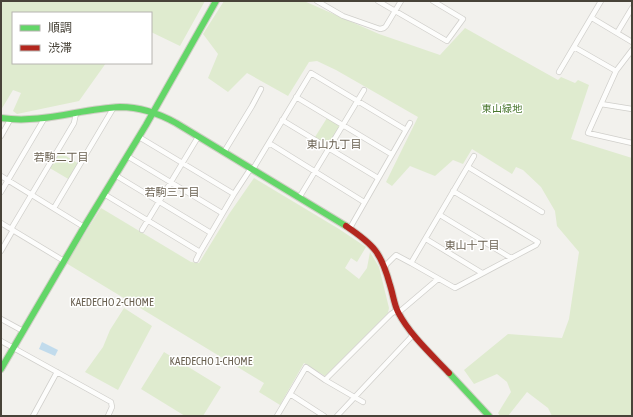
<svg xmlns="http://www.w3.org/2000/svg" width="633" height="417" font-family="'Asap Condensed','Noto Sans JP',sans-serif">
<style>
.green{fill:#dfebcf}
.water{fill:#c1dbec}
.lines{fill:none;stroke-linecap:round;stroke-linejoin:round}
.street-casing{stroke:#d0cfcb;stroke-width:6}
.fast-casing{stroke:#d0cec5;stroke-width:8}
.jam-casing{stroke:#d0cec5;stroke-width:8}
.street{stroke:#fdfdfc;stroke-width:4.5}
.fast{stroke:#63d668;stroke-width:6}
.jam{stroke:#b3261e;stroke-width:6}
.labels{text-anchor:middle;stroke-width:3;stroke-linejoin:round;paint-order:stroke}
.park-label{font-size:10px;fill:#49772f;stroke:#fff}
.neighbourhood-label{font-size:11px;fill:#6a6151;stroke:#fff}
</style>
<rect width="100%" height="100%" fill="#f2f1ed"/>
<path class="green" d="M1,1H205L180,46L151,32V13H13V63H106L79,101L17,114L13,111L21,93L13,90L1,110Z
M224,1H304L379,34L440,55L465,28L558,80L561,77L575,83L578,80L589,85L571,139L632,158V416H552L548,408L527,392L508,416H500L498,413L511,392L507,382L497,374L474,384L464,370L508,334L562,338L569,319L579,252L557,226L555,211L541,187L523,170L516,167L512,174L472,149L463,164L453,160L435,176L410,166L392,186L386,182L418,117L336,70L317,61L309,62L288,96L247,73L228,92L208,78L218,54L203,34Z
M327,118L339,125V127L329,144L327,145L315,137Z
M58,151L79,164L70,180L48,167Z
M254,178L339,229L366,247L357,262L351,258L345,268L359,279L367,268L370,252L379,267L389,308L388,313L325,376L304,363L280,405L259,392L264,383L66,263L101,208L191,262L199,263L229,214Z
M124,308L152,326L118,390L85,372L103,347L110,330Z
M164,352L221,387L203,416H185L141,389Z"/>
<path class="water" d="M42,342L58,350L55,356L39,349Z"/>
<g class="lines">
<g class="street-casing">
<path id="street" d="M317,1L343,16L380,29L384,28L386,26L401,1
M378,1L447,41L463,19L433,1
M592,18L632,42
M617,33L632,8
M574,47L616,71
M632,50L616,71L588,133L632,143
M559,72L601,1
M296,97L391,154
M601,104L632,109
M282,120L378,178
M406,130L410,123
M1,136L10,120
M139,137L234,194
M269,143L364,202
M224,152L252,106L261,89
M127,156L222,213
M468,167L542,212
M253,169L311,73L406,130L350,228
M115,175L211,233
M1,176L84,227
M1,192L44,119
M104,194L200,252L234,194L251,168
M299,198L364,90
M54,208L114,107
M440,215L511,258
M1,223L64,261
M11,229L74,123L76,113
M142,230L198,137
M426,239L482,273
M1,251L13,230
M196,260L200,252
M411,263L455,288L536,245L538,242L453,191
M385,266L396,255L411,263L474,156
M398,313L438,279
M1,319L23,331
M1,341L111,402L112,407L108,416
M325,380L363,402
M290,394L324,416
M33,416L57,372
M277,416L306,367L325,380L391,314L397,310
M337,416L413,335"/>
</g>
<g class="fast-casing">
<path id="fast" d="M1,118C42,124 79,109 120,107C140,107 158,113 176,123L346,226
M1,369L84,227L146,125L216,1
M449,373L489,416"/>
</g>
<g class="jam-casing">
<path id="jam" d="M346,226C374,245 381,252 390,285C393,294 394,304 398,312C410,335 431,354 449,373"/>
</g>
<use href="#street" class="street"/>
<use href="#fast" class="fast"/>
<use href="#jam" class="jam"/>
</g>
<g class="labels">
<g class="park-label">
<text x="502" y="112">東山緑地</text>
</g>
<g class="neighbourhood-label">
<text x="334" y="148">東山九丁目</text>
<text x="61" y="161">若駒二丁目</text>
<text x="172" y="196">若駒三丁目</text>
<text x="472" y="249">東山十丁目</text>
<text x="112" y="306">KAEDECHO 2-CHOME</text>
<text x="211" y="365">KAEDECHO 1-CHOME</text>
</g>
</g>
<rect width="633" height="417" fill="none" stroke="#484339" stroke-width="4"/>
<rect x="12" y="12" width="140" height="52" fill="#ffffff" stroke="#b6b4b0"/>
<rect x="20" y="25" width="20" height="6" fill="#63d668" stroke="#b6b4b0"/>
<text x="48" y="32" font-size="12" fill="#484339">順調</text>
<rect x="20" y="45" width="20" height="6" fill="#b3261e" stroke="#b6b4b0"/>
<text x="48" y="52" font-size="12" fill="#484339">渋滞</text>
</svg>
